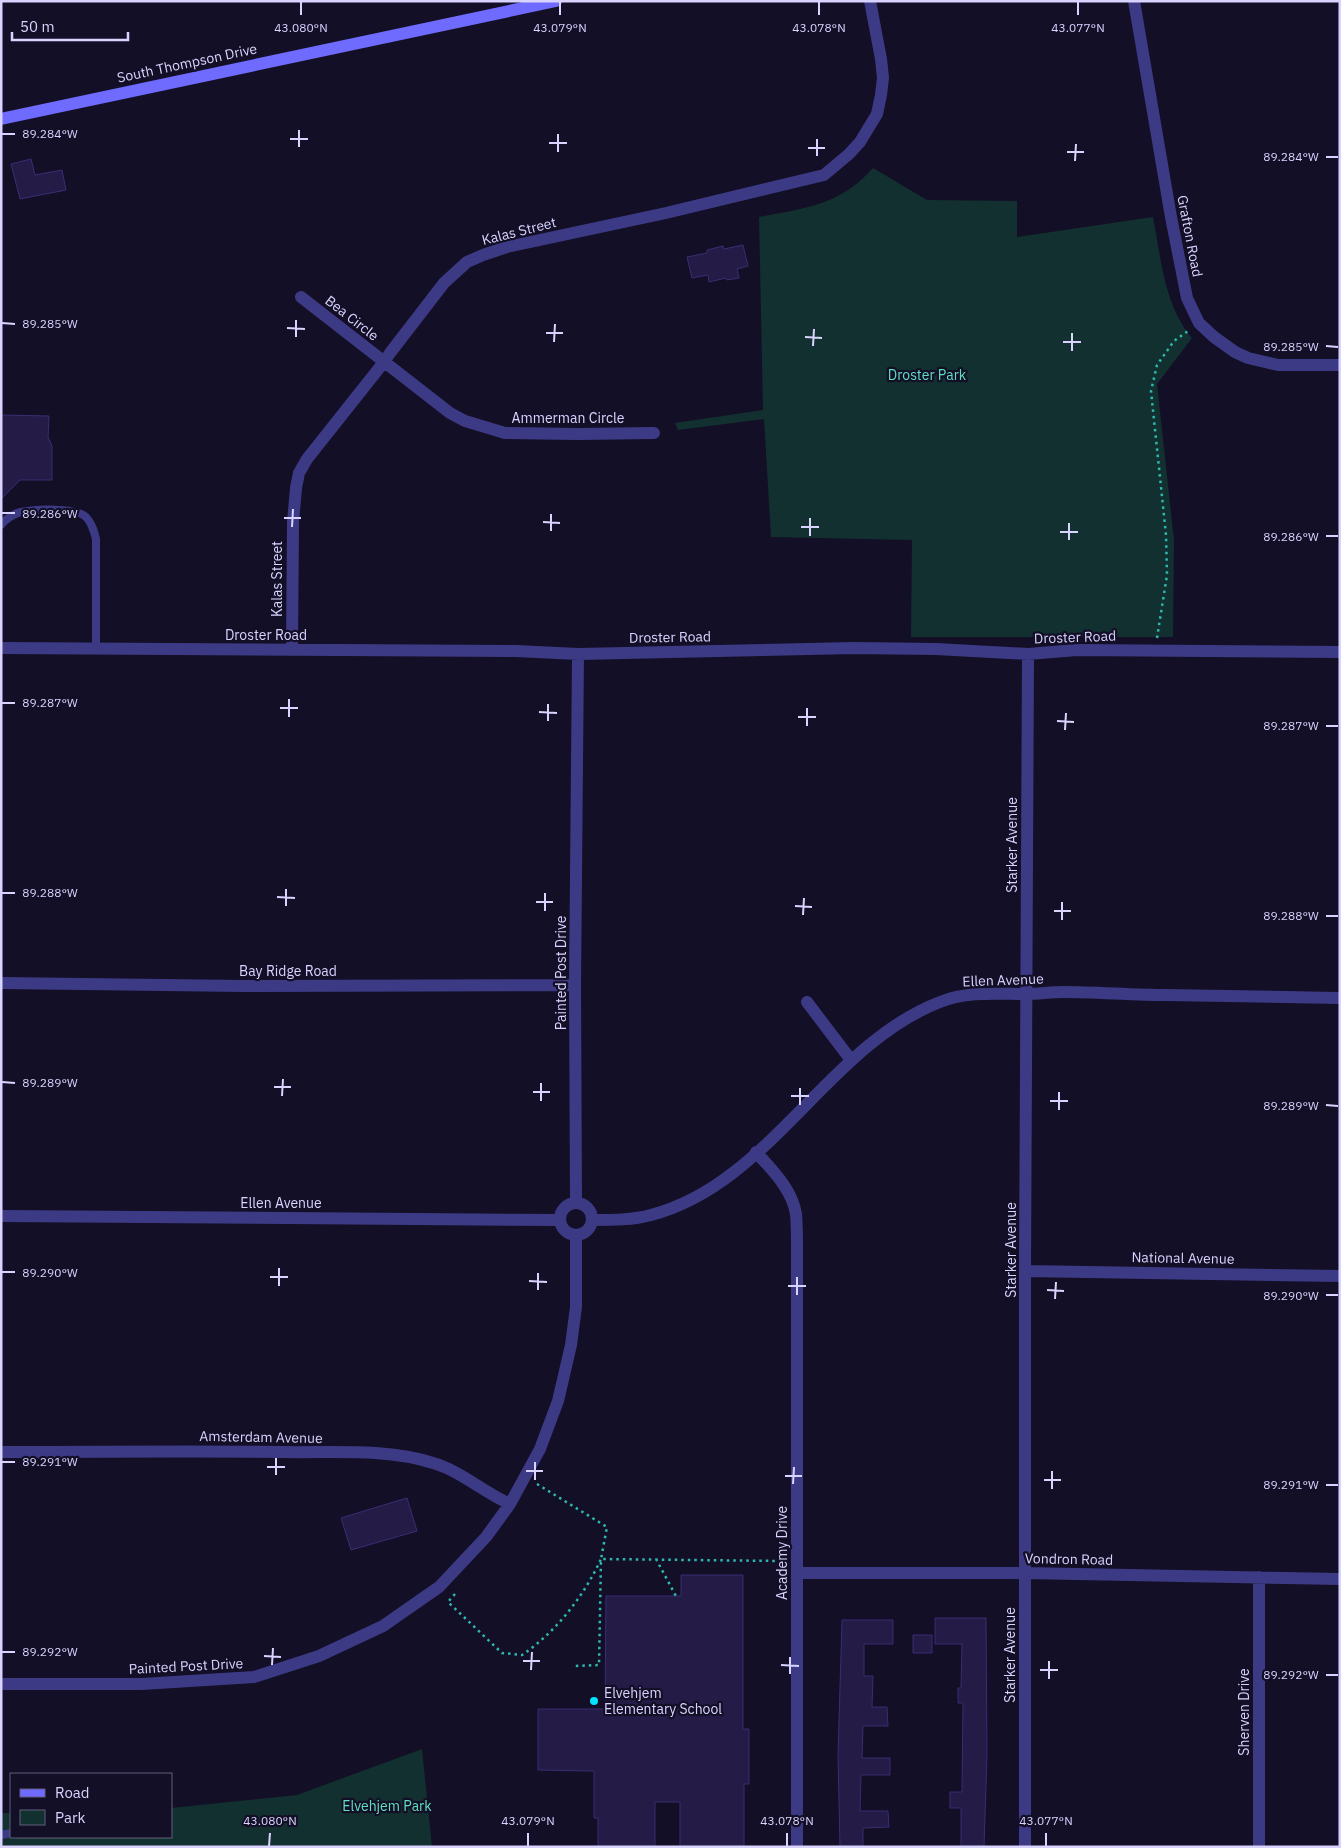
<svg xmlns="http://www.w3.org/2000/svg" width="1341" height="1848" font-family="'IBM Plex Sans',sans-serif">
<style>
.green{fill:#12302f}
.building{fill:#241b47;stroke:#3b2d73}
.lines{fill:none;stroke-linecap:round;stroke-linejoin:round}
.path{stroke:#2fb8b0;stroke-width:2.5;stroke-dasharray:2.5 4;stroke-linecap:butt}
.lane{stroke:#3d3a85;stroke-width:8}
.street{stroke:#3d3a85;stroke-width:12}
.secondary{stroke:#6f6bff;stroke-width:12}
.ticks{fill:none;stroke:#d9d4ff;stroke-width:2}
.poi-dot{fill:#00e5ff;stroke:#130f26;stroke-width:2}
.labels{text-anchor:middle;stroke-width:4.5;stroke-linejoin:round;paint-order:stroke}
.street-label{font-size:14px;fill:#d9d4ff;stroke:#130f26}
.park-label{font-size:14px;fill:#5fe0c0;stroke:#130f26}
.poi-label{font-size:14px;fill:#d9d4ff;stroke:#130f26;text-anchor:start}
.ticks-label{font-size:12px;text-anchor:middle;fill:#d9d4ff;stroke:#130f26;stroke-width:4.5;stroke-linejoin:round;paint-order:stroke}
</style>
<rect width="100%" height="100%" fill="#130f26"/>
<path class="green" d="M873,168L927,200L1017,201V237L1153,217C1161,258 1164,305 1192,338L1157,384L1174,540L1173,637H911L912,540L771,537L764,419L678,430L675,423L763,410L759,217C790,211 826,207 852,187C860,182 866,175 873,168Z
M422,1749L432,1847H1V1813H11V1837H171V1808L297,1795Z"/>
<path class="building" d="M31,159L35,175L62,170L66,190L20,199L11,164Z
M743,245L748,266L737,269L739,278L727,280L726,278L709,282L708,275L692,278L687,257L707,253V250L723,246L724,249Z
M1,415L49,416L48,437L52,446V480H20L1,499Z
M407,1498L417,1531L351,1550L341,1518Z
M681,1575H743V1729H749V1784H744V1847H680V1802H655V1847H598V1818H594V1771L538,1770V1709H605L606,1596H681Z
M935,1618H986L987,1755L984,1847H961V1808H950V1792H962L963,1703H958V1688H961L962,1644H935Z
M842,1620H893V1644H864V1676H873L872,1707H887L888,1726H863L862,1758H890V1775H861L860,1811H888L889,1827L863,1828V1847H840L838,1755Z
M913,1635H932V1653H913Z"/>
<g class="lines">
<path class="path" d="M1157,638L1167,575L1166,535L1151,391L1157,365L1174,341L1188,331
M537,1484L607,1527L601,1559L780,1561
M656,1559L677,1598
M455,1594L448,1602L502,1653L522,1655C556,1632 584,1596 601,1559L599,1665L575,1666"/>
<path class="lane" d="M1,525C6,519 13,514 21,512C35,509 75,507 86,517C92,523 94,531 96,539V649
M1,1835L11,1833"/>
<path class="street" d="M1134,1L1171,217L1187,298L1199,323L1214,337L1235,352L1248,358L1278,365H1340
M301,297L450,413L465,421L505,433L577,434L654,433
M1,648L516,651L578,654L854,648L936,649L1028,654L1077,650L1340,652
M292,650L293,522L296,488L299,473L307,459L384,362L390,353L444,283L467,262L483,255L507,247L666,213L824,175L849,154L860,142L877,114L881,95L883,78L881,59L870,1
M1,983L244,986L575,985
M807,1002L851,1060
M756,1152C772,1170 792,1189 796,1214C797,1225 797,1238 797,1249V1847
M560 1219a16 16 0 1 1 32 0a16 16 0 1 1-32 0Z
M576,1203L575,985L578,654
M1,1216L560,1220
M593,1220C612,1220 633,1220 651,1215C769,1185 828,1045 940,1002C968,991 997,994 1026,994C1038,994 1051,992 1063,992C1097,992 1132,995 1166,995C1224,996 1282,997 1340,998
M1025,1271L1340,1276
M1,1452C95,1452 188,1451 282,1452C332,1453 385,1448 433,1463C461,1471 483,1492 510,1504
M797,1573H1025L1340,1579
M1259,1577V1847
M1,1684H142L254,1677L319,1656L383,1626L439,1587L486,1537L510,1504L540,1449L558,1401L571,1345L576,1307V1235
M1025,1847V1271L1028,654"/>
<path class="secondary" d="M1,119L556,1"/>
</g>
<path class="ticks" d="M301,15V2M560,15V2M819,15V2M1078,15V2M2,134H15M290,139H308M549,143H567M299,147V130M808,148H825M558,152V134M1067,152H1084M817,156V139M1326,157H1338M1075,161L1076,144M2,323L15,324M287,328L305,329M546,333H563M296,337V320M805,337L822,338M554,342L555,324M1063,342H1081M813,346L814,329M1326,346L1338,347M1072,351V333M2,513H15M284,518H301M543,522L560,523M292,527L293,509M801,527H819M551,531V514M1060,532H1078M810,536V518M1326,536H1338M1069,540V523M2,703H15M280,708H298M539,712L557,713M289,717V699M798,717H816M548,721V704M1057,721L1074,722M807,726V708M1326,726H1338M1065,730L1066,713M2,893H15M277,897L295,898M536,902H553M286,906V889M795,906L812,907M545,911V893M1054,911H1071M803,915L804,898M1326,916H1338M1062,920V902M2,1082L15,1083M274,1087H291M533,1092H550M282,1096L283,1079M791,1096H809M541,1101V1083M1050,1101H1068M800,1105V1088M1326,1105L1338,1106M1059,1110V1092M2,1272H15M270,1277H288M529,1281L547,1282M279,1286V1268M788,1286H806M538,1290V1273M1047,1290L1064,1291M797,1295V1277M1326,1295H1338M1055,1299L1056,1282M2,1462H15M267,1467H285M526,1471H543M276,1475V1458M785,1476H802M535,1480V1462M1044,1480H1061M793,1484L794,1467M1326,1485H1338M1052,1489V1471M2,1652H15M264,1656L281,1657M523,1661H540M272,1665L273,1648M781,1665L799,1666M531,1670L532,1652M1040,1670H1058M790,1674V1657M1326,1675H1338M1049,1679V1661M269,1846L270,1833M528,1846V1833M787,1846V1833M1046,1846V1833"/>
<circle class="poi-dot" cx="594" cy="1701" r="5"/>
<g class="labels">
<g class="street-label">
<text transform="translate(187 63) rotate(-12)" y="5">South Thompson Drive</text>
<text transform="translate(519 231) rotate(-14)" y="5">Kalas Street</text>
<text transform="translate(1190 236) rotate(79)" y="5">Grafton Road</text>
<text transform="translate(352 318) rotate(38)" y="5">Bea Circle</text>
<text x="568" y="423">Ammerman Circle</text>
<text transform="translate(277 579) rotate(-90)" y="5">Kalas Street</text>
<text x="266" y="640">Droster Road</text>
<text transform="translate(670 637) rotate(-1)" y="5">Droster Road</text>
<text transform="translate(1075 637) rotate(-2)" y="5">Droster Road</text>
<text transform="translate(1012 845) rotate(-90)" y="5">Starker Avenue</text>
<text x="288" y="976">Bay Ridge Road</text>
<text transform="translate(561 973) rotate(-90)" y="5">Painted Post Drive</text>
<text transform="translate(1003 980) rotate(-2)" y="5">Ellen Avenue</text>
<text x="281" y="1208">Ellen Avenue</text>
<text transform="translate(1011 1250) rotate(-90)" y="5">Starker Avenue</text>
<text transform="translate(1183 1258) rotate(1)" y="5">National Avenue</text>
<text transform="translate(261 1437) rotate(1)" y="5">Amsterdam Avenue</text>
<text transform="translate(782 1553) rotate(-90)" y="5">Academy Drive</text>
<text transform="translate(1069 1559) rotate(1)" y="5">Vondron Road</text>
<text transform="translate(1010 1655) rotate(-90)" y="5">Starker Avenue</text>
<text transform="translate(186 1666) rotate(-3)" y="5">Painted Post Drive</text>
<text transform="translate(1244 1712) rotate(-90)" y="5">Sherven Drive</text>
</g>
<g class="park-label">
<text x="927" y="380">Droster Park</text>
<text x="387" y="1811">Elvehjem Park</text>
</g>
<g class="poi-label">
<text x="604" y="1698">Elvehjem<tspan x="604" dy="16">Elementary School</tspan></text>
</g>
</g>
<g class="ticks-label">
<text x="301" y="32">43.080°N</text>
<text x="560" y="32">43.079°N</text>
<text x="819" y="32">43.078°N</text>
<text x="1078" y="32">43.077°N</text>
<text x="50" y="138">89.284°W</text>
<text x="1291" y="161">89.284°W</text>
<text x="50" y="328">89.285°W</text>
<text x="1291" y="351">89.285°W</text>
<text x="50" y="518">89.286°W</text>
<text x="1291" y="541">89.286°W</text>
<text x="50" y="707">89.287°W</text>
<text x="1291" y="730">89.287°W</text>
<text x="50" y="897">89.288°W</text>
<text x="1291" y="920">89.288°W</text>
<text x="50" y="1087">89.289°W</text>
<text x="1291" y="1110">89.289°W</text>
<text x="50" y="1277">89.290°W</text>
<text x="1291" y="1300">89.290°W</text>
<text x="50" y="1466">89.291°W</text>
<text x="1291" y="1489">89.291°W</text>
<text x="50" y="1656">89.292°W</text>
<text x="1291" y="1679">89.292°W</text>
<text x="270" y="1825">43.080°N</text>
<text x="528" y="1825">43.079°N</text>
<text x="787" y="1825">43.078°N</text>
<text x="1046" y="1825">43.077°N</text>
</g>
<rect width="1341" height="1848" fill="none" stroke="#d9d4ff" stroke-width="5"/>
<rect x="10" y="1773" width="162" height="65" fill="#130f26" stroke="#625e7d"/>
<rect x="20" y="1789" width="25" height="8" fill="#6f6bff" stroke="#625e7d"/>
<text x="55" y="1798" font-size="15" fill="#d9d4ff">Road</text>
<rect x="20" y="1810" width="25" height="15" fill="#12302f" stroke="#625e7d"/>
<text x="55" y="1823" font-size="15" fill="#d9d4ff">Park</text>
<path d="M12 32v8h116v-8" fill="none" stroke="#d9d4ff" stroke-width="2.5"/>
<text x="20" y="32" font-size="15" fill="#d9d4ff" stroke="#130f26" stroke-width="4" paint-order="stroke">50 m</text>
</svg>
